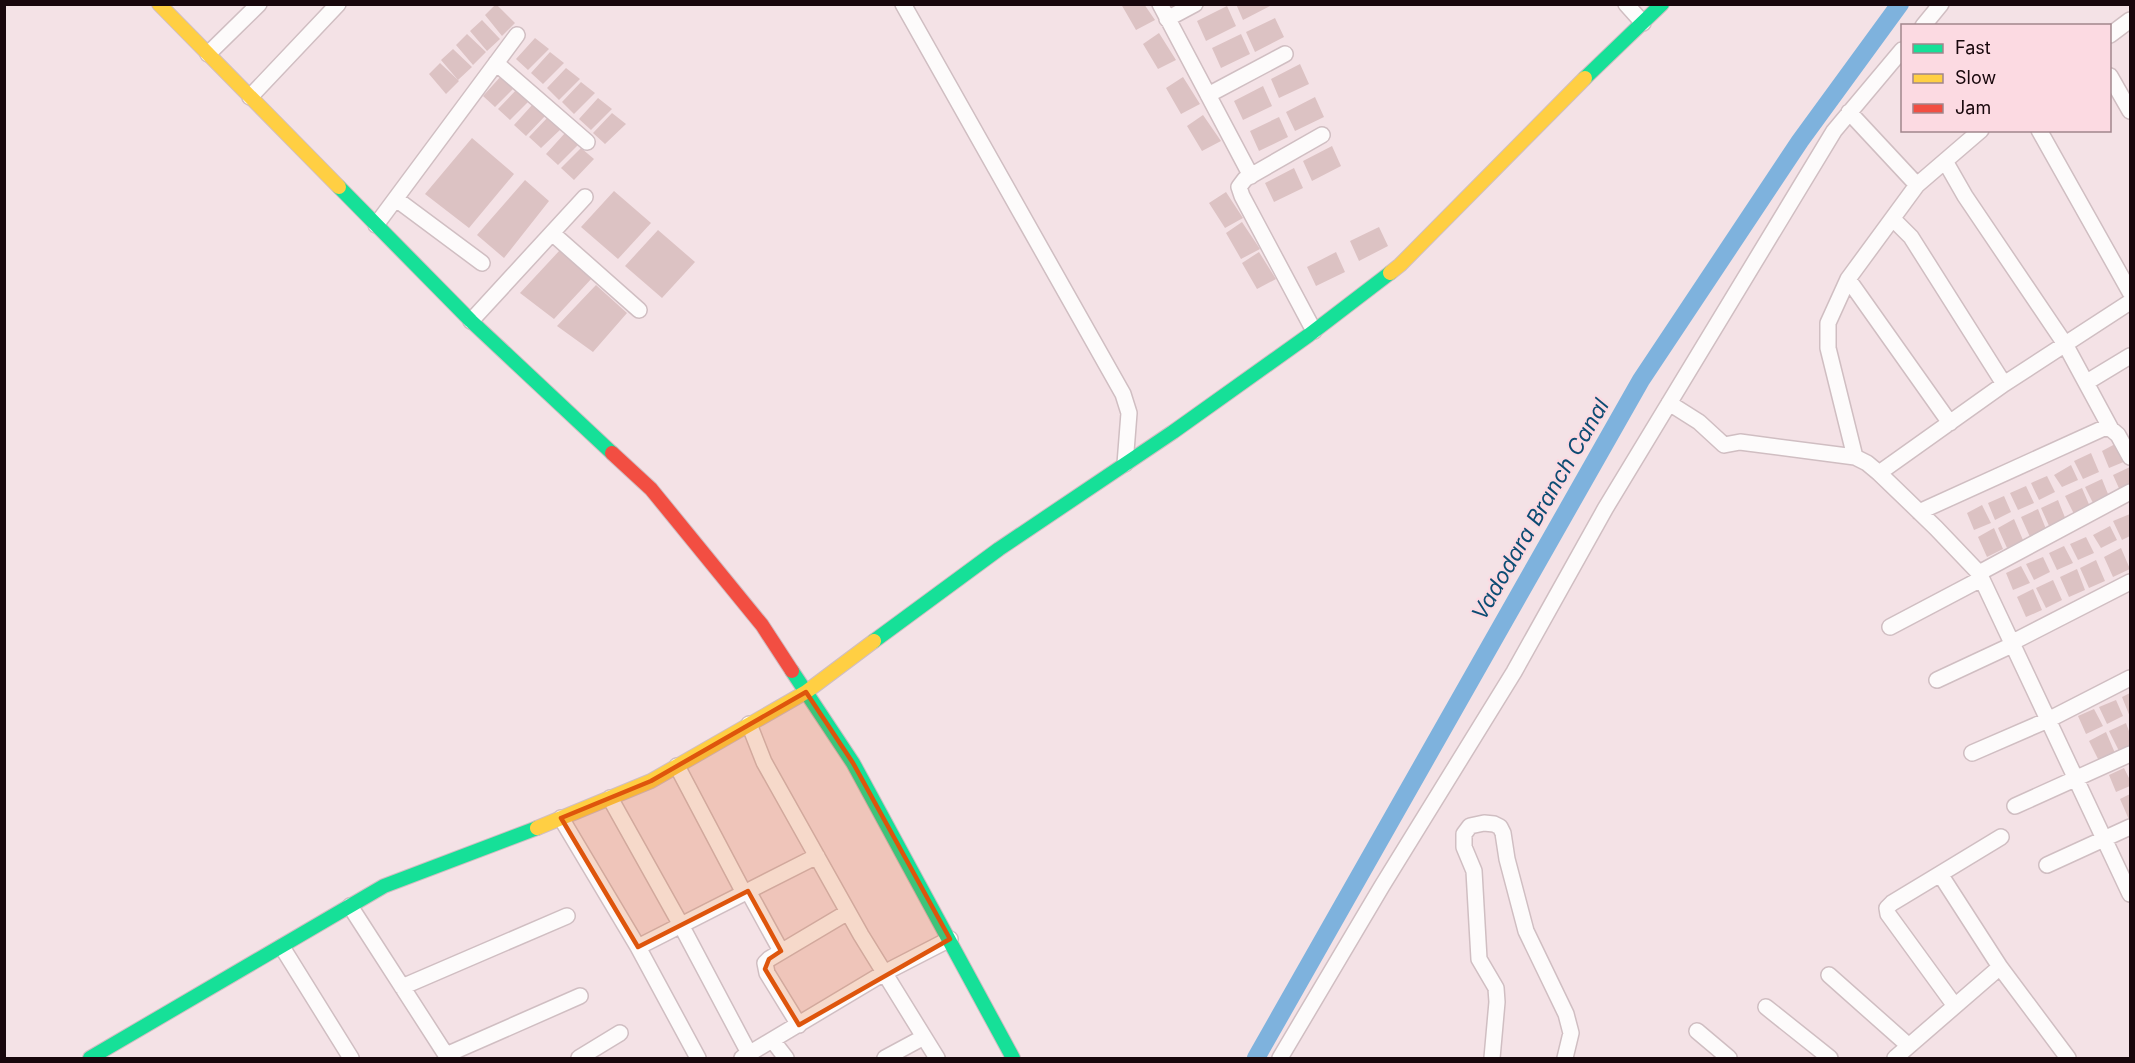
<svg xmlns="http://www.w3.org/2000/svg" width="2135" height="1063" font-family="Inter,sans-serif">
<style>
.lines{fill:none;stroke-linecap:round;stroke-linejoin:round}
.canal{stroke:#7eb2dd;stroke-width:18}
.building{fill:#dcc2c3}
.street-casing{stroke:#d0bec2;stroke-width:18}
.fast-casing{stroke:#d0bec2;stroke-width:16}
.slow-casing{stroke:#d0bec2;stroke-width:16}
.jam-casing{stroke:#d0bec2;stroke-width:16}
.street{stroke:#fdfbfb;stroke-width:15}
.fast{stroke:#16e098;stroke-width:14}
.slow{stroke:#ffcf43;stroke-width:14}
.jam{stroke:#f24e42;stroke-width:14}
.marked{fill:#de550c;fill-opacity:0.2;stroke:#de550c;stroke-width:4.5;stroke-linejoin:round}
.labels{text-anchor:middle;stroke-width:4.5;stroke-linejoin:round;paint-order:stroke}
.water-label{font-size:22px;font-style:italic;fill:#0c4c73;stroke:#fcdae2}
</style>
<rect width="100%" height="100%" fill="#f4e2e6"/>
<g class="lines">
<path class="canal" d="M1256,1058L1641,380L1800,141L1900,4"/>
</g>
<path class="building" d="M496,4L515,23L502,36L485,15Z
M1121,4H1144L1155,20L1136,30Z
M1236,4H1274L1243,20Z
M1227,6L1236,26L1206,41L1197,21Z
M1275,18L1284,37L1255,52L1246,32Z
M482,20L500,39L487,51L470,31Z
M1159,33L1176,60L1158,69L1143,44Z
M467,34L486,52L473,65L456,45Z
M1241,34L1250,54L1221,68L1212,48Z
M535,38L549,49L528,70L516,59Z
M453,49L472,67L458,80L441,60Z
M550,52L564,63L543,84L531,73Z
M440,63L459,81L446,94L429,74Z
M1300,64L1309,84L1279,98L1271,79Z
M566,68L580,79L559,100L547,88Z
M502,75L516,86L495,107L483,96Z
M1183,77L1200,104L1181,114L1166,88Z
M581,82L595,93L574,114L562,102Z
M1263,86L1272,106L1243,120L1234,101Z
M518,88L531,99L510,120L498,109Z
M1315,97L1324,117L1295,131L1286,112Z
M598,98L612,109L591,130L579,119Z
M533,104L546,115L526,136L514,125Z
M612,113L626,124L605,144L593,133Z
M1203,115L1221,141L1202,151L1187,126Z
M548,117L562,128L541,148L529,137Z
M1279,117L1288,137L1259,151L1250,131Z
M565,133L579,144L558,165L546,154Z
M472,138L514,174L469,228L425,194Z
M1332,146L1341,166L1312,181L1303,161Z
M581,148L594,159L574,180L561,168Z
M1294,168L1303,188L1274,202L1265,183Z
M525,180L549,201L504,258L477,235Z
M614,191L651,223L618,259L581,227Z
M1226,192L1243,218L1225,228L1209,203Z
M1242,222L1260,249L1241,259L1226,233Z
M1379,227L1388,246L1359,261L1350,241Z
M658,230L695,262L662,298L625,266Z
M560,250L593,277L554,319L520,293Z
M1259,252L1276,279L1257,289L1242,263Z
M1336,252L1345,272L1316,286L1307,267Z
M596,285L627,313L593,352L557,326Z
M2117,443L2126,461L2109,468L2102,451Z
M2091,453L2099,472L2083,479L2074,461Z
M2071,465L2078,480L2062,487L2054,475Z
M2130,467V491L2122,495L2113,475Z
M2047,476L2055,492L2039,500L2031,483Z
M2102,479L2110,499L2095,507L2085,487Z
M2026,486L2034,503L2018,510L2010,493Z
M2082,488L2091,509L2075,516L2065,496Z
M2004,496L2011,512L1995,520L1988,503Z
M2058,500L2066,520L2050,528L2041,508Z
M1982,505L1991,523L1974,530L1967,513Z
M2038,509L2046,529L2030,537L2021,517Z
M2130,514V536L2122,540L2113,521Z
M2014,519L2023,540L2007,548L1998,528Z
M2110,526L2117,540L2101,548L2093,535Z
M1994,528L2003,549L1987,557L1978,537Z
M2086,537L2094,553L2078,560L2070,544Z
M2064,546L2073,563L2057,570L2049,553Z
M2121,548L2130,569L2113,577L2104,557Z
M2043,557L2050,572L2034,580L2026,564Z
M2096,560L2105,581L2089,588L2080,568Z
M2021,566L2030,583L2013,590L2006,573Z
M2077,569L2085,590L2069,597L2060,577Z
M2053,580L2062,600L2046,608L2036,588Z
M2033,589L2042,610L2026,617L2017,597Z
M2130,693V717L2122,697Z
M2116,700L2123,716L2107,724L2099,707Z
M2094,709L2103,726L2086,734L2078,716Z
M2126,723L2130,734V746L2119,751L2109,731Z
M2106,732L2115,753L2099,761L2089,741Z
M2124,768L2130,780V786L2116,792L2109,775Z
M2130,794V822L2120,799Z"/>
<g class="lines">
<g class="street-casing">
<path id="street" d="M903,4L1123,394L1129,413L1125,464
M1160,4L1251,176
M1626,4L1643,23
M1167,19L1195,4
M1923,26L1941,4
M2110,35L2130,20
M208,54L259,4
M496,63L587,142
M2110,76L2130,111
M1208,95L1285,54
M250,97L338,4
M1849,112L1917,185L1848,279L1828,323V348L1855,457
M2039,130L2130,292
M1945,161L1965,196L2065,344L2111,429
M1917,185L1981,130
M396,199L482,263
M1893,219L1911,237L2004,384
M376,225L517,35
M552,233L639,310
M1848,279L1950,423
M471,321L585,197
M1314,331L1242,196L1239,187L1245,179L1322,135
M2087,382L2130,356
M1669,403L1699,422L1724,445L1740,442L1855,457L1867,463L1879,473L1936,528L1979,573L2130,894
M1879,473L2004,384L2130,302
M1919,512L2104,428L2111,429L2118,435L2130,457
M1979,573L2130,492
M1890,627L1981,579
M2011,643L2130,582
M1937,680L2012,645
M749,724L764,762L861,935L937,1058
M1972,753L2048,720L2130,678
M677,766L744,893
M610,798L681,925L750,1055
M2015,806L2130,754
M561,818L638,947L698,1058
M2047,865L2130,827
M1940,874L1892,903L1887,908L1888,914L1955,1006
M748,891L781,951
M350,906L448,1058
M282,947L351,1058
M638,947L817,856
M2000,967L2068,1058
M1829,975L1909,1046
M402,987L567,916
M1766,1007L1830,1058
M799,1025L767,973L765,963L769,959L848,912
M1697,1031L1729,1058
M773,1041L786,1058
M446,1055L580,996
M579,1058L620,1033
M742,1058L884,973L950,939
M885,1058L924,1037
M1280,1058L1382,886L1514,672L1605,509L1834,131L1902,50
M1492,1058L1497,1002L1496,988L1479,959L1474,871L1464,847V834L1470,826L1484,823L1494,824L1500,827L1503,833L1507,859L1526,931L1566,1014L1571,1033L1565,1058
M1895,1058L2000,967L1940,874L2001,837"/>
</g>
<g class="fast-casing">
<path id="fast" d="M1585,78L1662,4
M339,187L471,321L612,453
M874,641L999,549L1173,432L1309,335L1390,273
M792,671L853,763L1013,1058
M90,1058L384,886L537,828"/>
</g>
<g class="slow-casing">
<path id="slow" d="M159,4L339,187
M1390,273L1400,265L1585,78
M537,828L651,781L806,692L874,641"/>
</g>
<g class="jam-casing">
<path id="jam" d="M612,453L651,489L762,625L792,671"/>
</g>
<use href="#street" class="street"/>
<use href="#fast" class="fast"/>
<use href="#slow" class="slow"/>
<use href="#jam" class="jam"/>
</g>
<path class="marked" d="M806,692L853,763L950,939L799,1025L765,969L769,959L781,951L748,891L638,947L561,818L651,781Z"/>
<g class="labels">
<g class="water-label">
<text transform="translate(1540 509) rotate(-60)" y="8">Vadodara Branch Canal</text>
</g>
</g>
<rect width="2135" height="1063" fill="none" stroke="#18070c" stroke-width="12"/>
<rect x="1901" y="24" width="210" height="108" fill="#fcdae2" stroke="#a1868c" stroke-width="1.5"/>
<rect x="1913" y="44" width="30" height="9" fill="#16e098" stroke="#a1868c" stroke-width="1.5"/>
<text x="1955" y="54" font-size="18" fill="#18070c">Fast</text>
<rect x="1913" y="74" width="30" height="9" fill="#ffcf43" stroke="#a1868c" stroke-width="1.5"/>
<text x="1955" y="84" font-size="18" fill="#18070c">Slow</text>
<rect x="1913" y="104" width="30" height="9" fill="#f24e42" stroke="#a1868c" stroke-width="1.5"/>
<text x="1955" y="114" font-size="18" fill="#18070c">Jam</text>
</svg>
